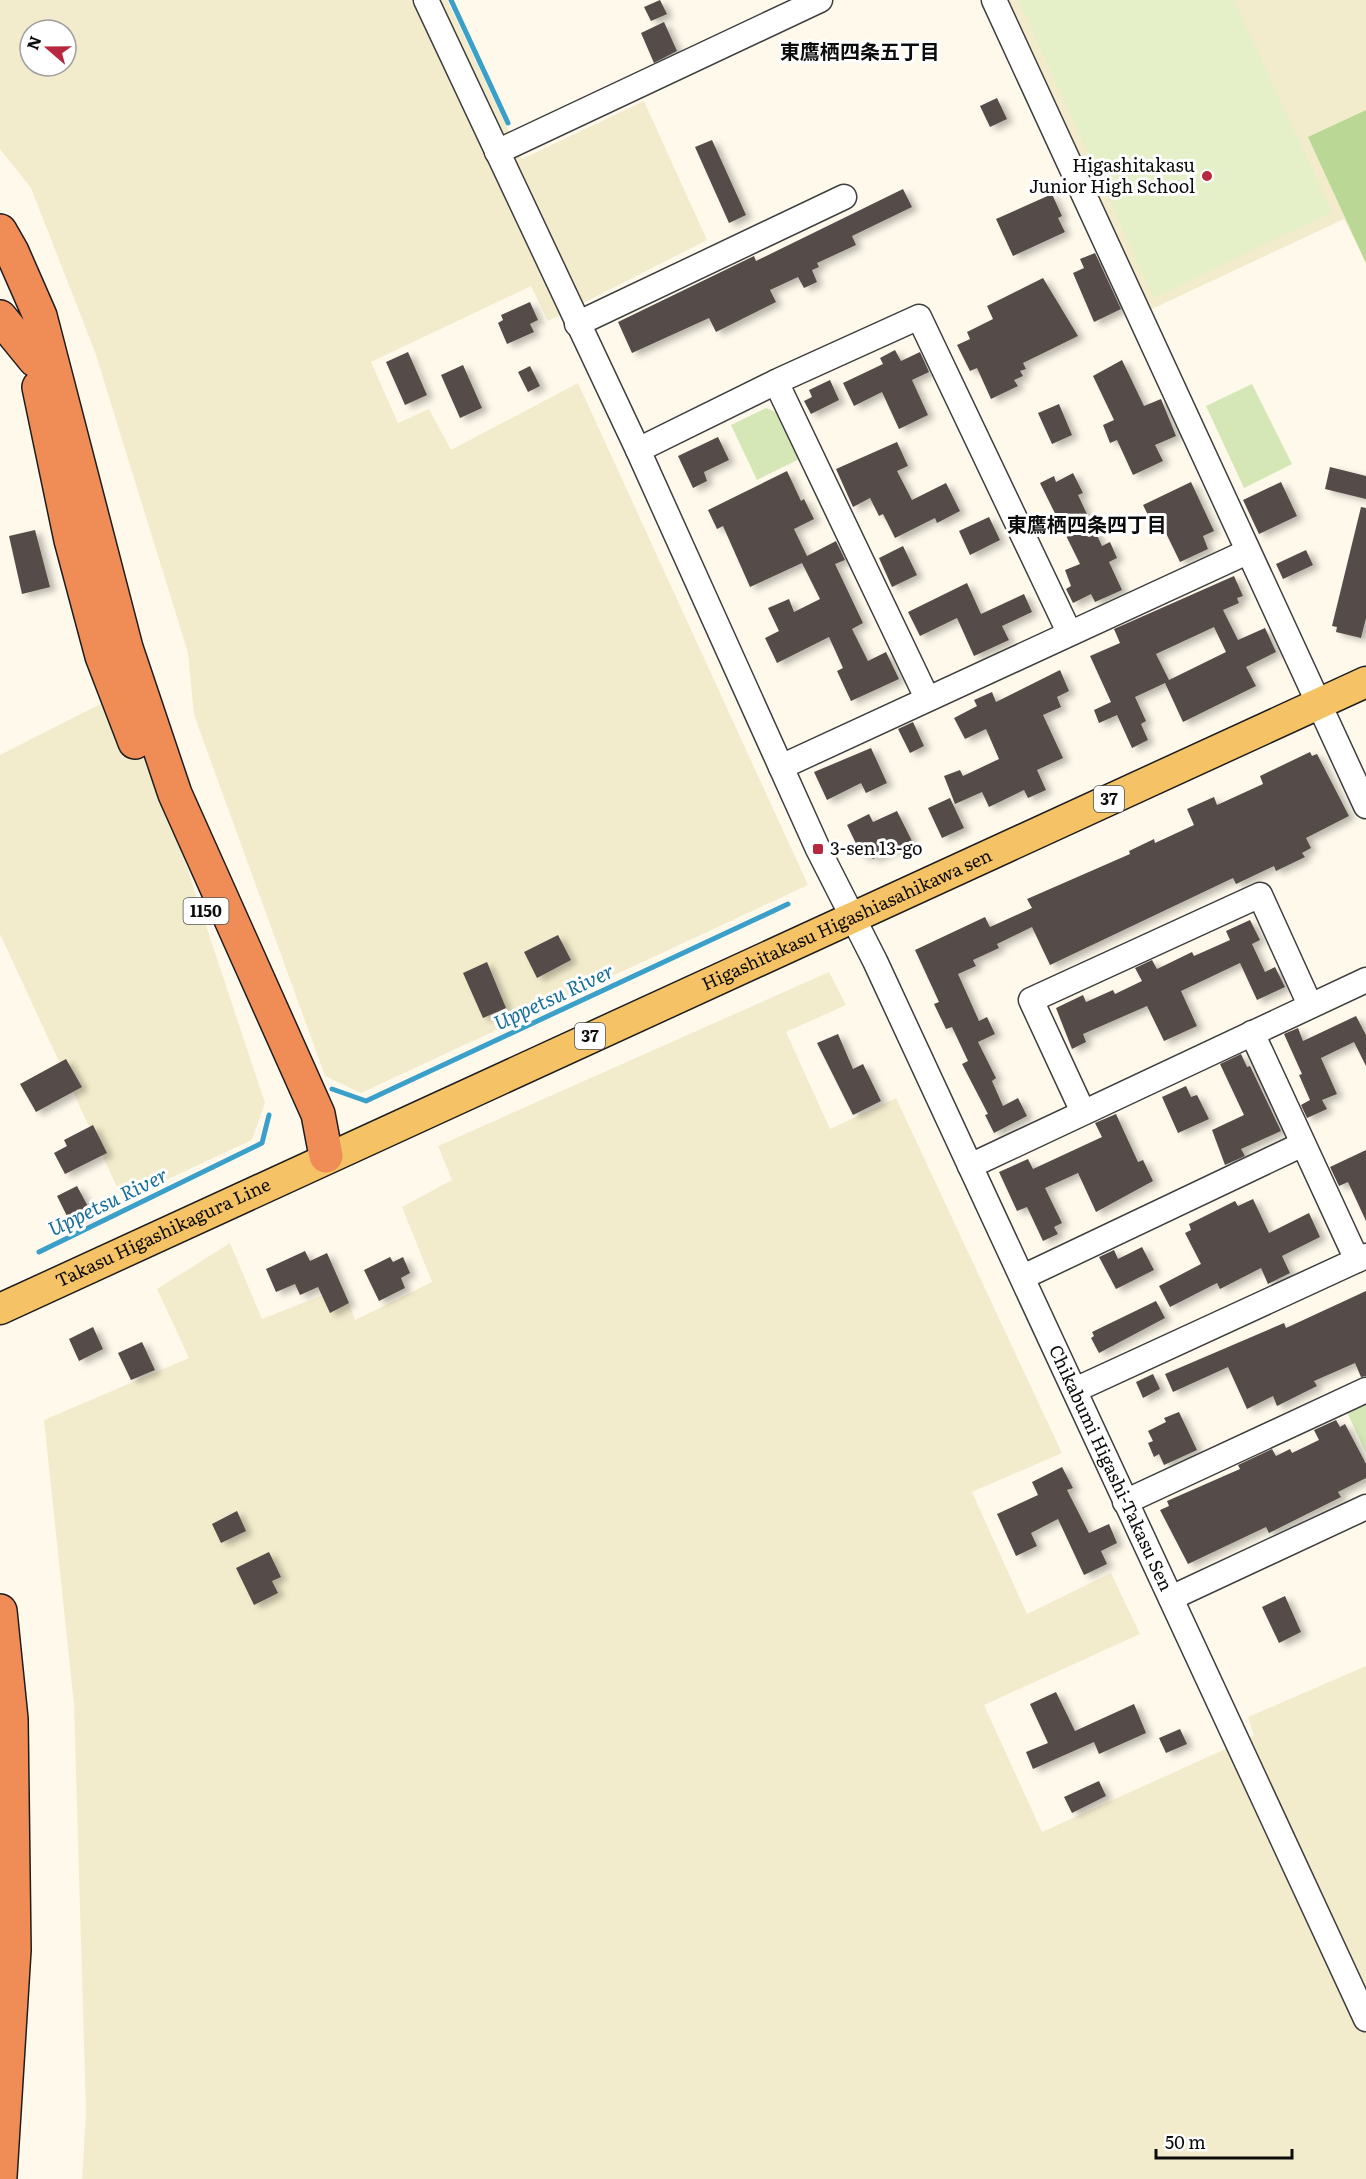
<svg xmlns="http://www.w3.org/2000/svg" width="1366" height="2179" font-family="Literata,'Noto Sans JP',serif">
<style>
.farmland{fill:#f3eccc;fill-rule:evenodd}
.green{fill:#d5e7b6}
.forest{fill:#bad796}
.pitch{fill:#e5efc8}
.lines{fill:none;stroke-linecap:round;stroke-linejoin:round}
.stream{stroke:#3a9fc9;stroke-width:5}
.building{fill:#544c48;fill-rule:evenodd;filter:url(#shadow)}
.minor-casing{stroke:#3f3f3f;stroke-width:27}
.major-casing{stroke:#1d1d1d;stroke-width:33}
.highway-casing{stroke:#1d1d1d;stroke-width:36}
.minor{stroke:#fff;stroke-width:24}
.major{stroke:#f5c365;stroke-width:30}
.highway{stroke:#f08d57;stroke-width:33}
.poi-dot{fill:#b7283e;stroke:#fff;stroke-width:2}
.labels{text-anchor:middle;stroke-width:6;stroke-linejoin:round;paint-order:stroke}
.shield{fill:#fff;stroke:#555;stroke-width:1.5}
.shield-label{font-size:16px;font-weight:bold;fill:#0c0c0c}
.poi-label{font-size:18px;fill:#0c0c0c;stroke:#fff;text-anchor:end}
.street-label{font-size:18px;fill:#0c0c0c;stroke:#fff}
.neighbourhood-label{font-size:20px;font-weight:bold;fill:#0c0c0c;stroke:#fff}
.water-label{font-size:20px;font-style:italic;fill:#196f99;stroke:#fff}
</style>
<defs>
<filter id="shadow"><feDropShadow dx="6" dy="3.5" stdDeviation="3" flood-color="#0004"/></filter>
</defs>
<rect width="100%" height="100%" fill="#fef9eb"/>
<path class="farmland" d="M0,0H447L522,159L644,101L707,240L548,321L531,286L371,362L398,423L429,409L451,450L578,383L808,885L361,1093L325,1076L194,715L188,653L95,352L31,188L0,149ZM30,30H66V66H30Z
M1008,0H1366V263L1344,219L1150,310Z
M128,690L265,1103L252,1140L123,1200L0,934V755Z
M829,972L846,1005L786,1032L830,1129L896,1098L1062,1453L972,1492L1027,1614L1111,1573L1140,1634L984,1705L1042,1832L1254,1736L1248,1717L1366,1666V2179H82L86,2113L74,1705L44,1420L189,1358L157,1289L230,1243L262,1319L343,1287L355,1320L432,1282L402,1207L452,1180L438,1146Z"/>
<path class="green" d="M1252,384L1292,464L1244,488L1206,406Z
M766,408L778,413L801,458L757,480L731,425Z
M1366,1402V1453L1347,1412Z"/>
<path class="forest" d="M1366,110V263L1308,137Z"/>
<path class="pitch" d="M1018,0H1234L1332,212L1154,298Z"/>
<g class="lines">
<path class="stream" d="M451,0L508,123
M332,1089L366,1101L788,904
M39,1252L262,1143L269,1115"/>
</g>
<path class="building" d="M660,0L667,14L651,21L644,7Z
M664,22L677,51L654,63L641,33Z
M997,98L1007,119L990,127L980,106Z
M712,140L746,215L729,223L695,147Z
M903,189L912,207L852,236L856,245L817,263L819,267L812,270L817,282L804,288L798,277L770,290L776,302L716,332L709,318L632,353L618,322L754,256L756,261Z
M1052,194L1062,216L1058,218L1065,232L1013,256L996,219Z
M1095,253L1121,309L1094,322L1073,273L1084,268L1080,259Z
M1043,278L1078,336L1023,363L1026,369L1020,371L1023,376L1014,380L1018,386L991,399L977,368L970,371L957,345L970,339L967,332L993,319L987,306Z
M530,302L538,320L530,324L534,332L507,344L498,323L503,320L501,315Z
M895,350L901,361L920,352L929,372L912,380L928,415L899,429L882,392L854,406L843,383L883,364L880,358Z
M408,352L427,395L405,405L386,362Z
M1122,360L1144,406L1161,399L1176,436L1155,445L1163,461L1133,475L1117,440L1110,443L1103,425L1114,420L1093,376Z
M463,365L482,408L460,418L441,375Z
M530,366L540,386L528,392L518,372Z
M830,380L839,400L811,414L804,401L812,397L809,390Z
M1059,404L1072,435L1052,444L1038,413Z
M718,437L729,460L704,472L707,481L693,488L678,456Z
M897,442L908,466L897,471L912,500L946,483L960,511L937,523L935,518L895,538L883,514L879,516L870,498L853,507L836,469Z
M1330,467L1366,476V499L1325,489Z
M787,471L801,501L804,499L814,519L794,529L807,556L836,541L845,560L835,564L863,623L852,629L868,661L886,652L899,679L851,701L837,671L843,668L829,637L777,663L765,638L779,631L768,608L789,599L794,612L820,599L802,563L750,587L723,526L717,529L708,510Z
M1073,473L1083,493L1078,495L1102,546L1110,542L1117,558L1109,562L1122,590L1095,602L1091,594L1073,603L1066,589L1071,586L1065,570L1080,564L1040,483L1054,476L1056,482Z
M1191,482L1214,531L1203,536L1208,549L1180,562L1163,527L1156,531L1143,505Z
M1281,482L1297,516L1259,534L1243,500Z
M1361,507L1366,508V618L1361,638L1336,632L1337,627L1332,626Z
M989,517L1000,540L970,555L959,531Z
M35,530L50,587L22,594L9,536Z
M903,546L917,575L892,587L879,558Z
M1306,550L1313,565L1283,579L1276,564Z
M1234,576L1243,596L1237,598L1239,603L1223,610L1238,640L1265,628L1276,652L1246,667L1256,686L1183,722L1165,683L1135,697L1146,721L1141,724L1148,740L1132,748L1117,715L1099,723L1094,710L1111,702L1090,656L1120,643L1114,629ZM1214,627L1226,652L1169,680L1156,654Z
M967,583L981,614L1024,594L1032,612L1002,626L1009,640L974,656L957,618L920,636L908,612Z
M1060,670L1069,691L1057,697L1061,707L1043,715L1063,758L1037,770L1046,790L1028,798L1024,790L989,807L982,792L955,804L944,776L960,770L963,776L999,759L986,729L965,739L954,718L977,706L974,700L992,692L996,702Z
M913,722L924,746L910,753L898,729Z
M871,748L887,783L866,793L861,783L827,800L814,772Z
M1310,752L1312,756L1317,754L1349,816L1306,838L1311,848L1302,853L1305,857L1276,871L1274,866L1236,884L1233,878L1050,965L1032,927L997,944L999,948L973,960L976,966L958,974L979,1021L987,1017L995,1034L978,1042L996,1078L992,1081L1003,1106L1018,1098L1027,1116L994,1133L985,1115L988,1114L962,1064L968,1061L952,1027L946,1029L934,1004L939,1002L915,950L985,917L990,927L1032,908L1027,899L1130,854L1129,851L1154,839L1155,843L1194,825L1187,809L1214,797L1217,805L1263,784L1260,776Z
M950,798L964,828L942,838L928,808Z
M897,811L912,841L873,859L870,854L863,858L847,825L869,814L873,822Z
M1250,920L1260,940L1252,944L1265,972L1275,967L1285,987L1257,1000L1240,963L1181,991L1197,1026L1164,1041L1147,1006L1083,1034L1086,1042L1072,1049L1056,1008L1083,995L1086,1002L1113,990L1115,994L1142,981L1135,968L1152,960L1157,969L1192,952L1194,956L1230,940L1226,931Z
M558,935L571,960L537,978L524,952Z
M487,962L506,1008L483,1018L463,973Z
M1356,1016L1366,1035V1066L1354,1042L1321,1058L1337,1094L1322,1100L1327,1109L1307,1118L1301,1105L1310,1100L1299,1075L1302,1074L1284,1034L1298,1028L1303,1041Z
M838,1034L853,1069L863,1064L881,1101L853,1115L817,1043Z
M1241,1054L1247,1067L1250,1066L1281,1131L1241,1149L1245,1156L1225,1165L1212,1130L1244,1115L1220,1064Z
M66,1059L82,1087L36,1112L20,1084Z
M1186,1086L1191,1097L1197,1095L1209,1119L1178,1133L1162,1097Z
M1116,1114L1138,1162L1143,1160L1153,1181L1096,1212L1078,1173L1045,1188L1062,1223L1054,1227L1058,1234L1043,1241L1027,1207L1017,1211L999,1172L1028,1159L1033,1169L1102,1137L1095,1123Z
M93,1125L107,1153L65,1174L54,1153L67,1146L64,1140Z
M1366,1150V1221L1348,1182L1339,1186L1330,1167Z
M77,1186L91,1212L70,1222L57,1196Z
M1253,1199L1269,1233L1309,1213L1320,1237L1282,1256L1290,1273L1268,1284L1261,1268L1220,1289L1217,1283L1170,1307L1159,1286L1201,1264L1185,1233L1191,1230L1189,1224L1235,1201L1238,1206Z
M1142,1247L1154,1270L1116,1289L1099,1257L1114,1250L1118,1259Z
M305,1251L310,1261L327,1253L349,1303L330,1313L318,1287L300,1295L295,1284L276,1292L266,1269Z
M390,1257L393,1262L403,1257L410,1273L401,1278L405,1288L379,1301L364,1270Z
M1366,1291V1376L1361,1377L1355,1363L1314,1381L1317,1386L1277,1406L1273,1396L1247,1409L1228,1367L1173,1392L1165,1374L1284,1323L1286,1328Z
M1156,1301L1165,1318L1099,1353L1091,1338L1094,1336L1092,1332Z
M93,1327L103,1349L79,1361L69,1339Z
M142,1342L155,1370L131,1380L118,1353Z
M1153,1374L1160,1389L1143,1398L1136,1382Z
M1179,1412L1197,1450L1164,1465L1159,1454L1154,1457L1148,1443L1153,1441L1148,1431L1166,1422L1164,1418Z
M1336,1420L1340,1427L1345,1424L1362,1456L1366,1464V1478L1338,1492L1341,1497L1269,1533L1266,1527L1188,1564L1160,1510L1169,1506L1167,1501L1240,1469L1238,1465L1272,1449L1276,1456L1290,1449L1292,1453L1319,1440L1314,1430Z
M1062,1467L1073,1488L1067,1490L1089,1533L1109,1524L1117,1543L1101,1551L1107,1564L1084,1575L1058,1519L1031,1533L1037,1546L1016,1556L997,1514L1038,1495L1032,1482Z
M237,1511L246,1531L221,1543L212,1524Z
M269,1552L281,1577L272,1581L278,1593L254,1605L236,1568Z
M1285,1596L1301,1632L1279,1643L1262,1607Z
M1056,1692L1075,1731L1134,1704L1146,1733L1099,1754L1094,1742L1033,1769L1026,1752L1048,1743L1030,1704Z
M1180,1729L1187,1744L1166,1753L1159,1738Z
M1099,1781L1106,1796L1072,1813L1064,1797Z"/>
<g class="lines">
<g class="minor-casing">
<g id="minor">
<path id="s1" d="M426,0L638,450L818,849L875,961L1366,2019"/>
<path d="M994,0L1366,806"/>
<path d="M497,152L820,0"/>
<path d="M577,324L844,197"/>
<path d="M776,382L927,698"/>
<path d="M638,450L780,380L919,317L1069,632"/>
<path d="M781,767L1247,552"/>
<path d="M1252,1033L1357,1260"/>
<path d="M1083,1112L1031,1000L1260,895L1310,1005"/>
<path d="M970,1166L1366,980"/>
<path d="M1023,1277L1303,1144"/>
<path d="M1075,1390L1366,1256"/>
<path d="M1125,1502L1366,1390"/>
<path d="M1171,1598L1366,1507"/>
</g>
</g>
<g class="major-casing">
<g id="major">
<path id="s2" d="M0,1309C454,1096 912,893 1366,682"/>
</g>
</g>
<g class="highway-casing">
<path id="highway" d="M0,231L12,252L40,316L126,648L175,794L318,1114L326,1156
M0,317L35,360
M39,387L71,540L102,656L135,742
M0,1611L11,1719L14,1950L0,2176"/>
</g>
<use href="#minor" class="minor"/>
<use href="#major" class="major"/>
<use href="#highway" class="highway"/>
</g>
<g class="poi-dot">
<circle cx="1207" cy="176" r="6"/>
<rect x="812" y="843" width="12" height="12" rx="3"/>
</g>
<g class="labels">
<g class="shield">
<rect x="1094" y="786" width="30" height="26" rx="4.5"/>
<rect x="183.5" y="898" width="45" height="26" rx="4.5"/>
<rect x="575" y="1023" width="30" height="26" rx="4.5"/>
</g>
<g class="shield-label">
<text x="1109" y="805">37</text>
<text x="206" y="917">1150</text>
<text x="590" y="1042">37</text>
</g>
<g class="poi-label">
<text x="1195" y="172">Higashitakasu<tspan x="1195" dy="21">Junior High School</tspan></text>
<text x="830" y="855" text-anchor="start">3-sen 13-go</text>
</g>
<g class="street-label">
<text dy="6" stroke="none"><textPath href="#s2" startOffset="932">Higashitakasu Higashiasahikawa sen</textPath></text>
<text dy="6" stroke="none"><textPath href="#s2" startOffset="180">Takasu Higashikagura Line</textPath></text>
<text dy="6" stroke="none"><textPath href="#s1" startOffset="1620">Chikabumi Higashi-Takasu Sen</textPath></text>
</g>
<g class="neighbourhood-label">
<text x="860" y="59">東鷹栖四条五丁目</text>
<text x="1087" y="532">東鷹栖四条四丁目</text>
</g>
<g class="water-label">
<text transform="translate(554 997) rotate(-25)" y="7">Uppetsu River</text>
<text transform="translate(108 1202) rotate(-26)" y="7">Uppetsu River</text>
</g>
</g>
<g transform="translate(48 48) rotate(290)"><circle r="28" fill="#ffffff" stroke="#9e9e9e" stroke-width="1.5"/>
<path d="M0-4.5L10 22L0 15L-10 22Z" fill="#b7283e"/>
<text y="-9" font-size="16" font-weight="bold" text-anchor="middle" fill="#0c0c0c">N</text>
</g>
<path d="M1156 2149v9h136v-9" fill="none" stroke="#0c0c0c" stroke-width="3"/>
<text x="1165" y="2149" font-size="18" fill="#0c0c0c" stroke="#ffffff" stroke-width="4.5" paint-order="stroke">50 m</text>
</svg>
